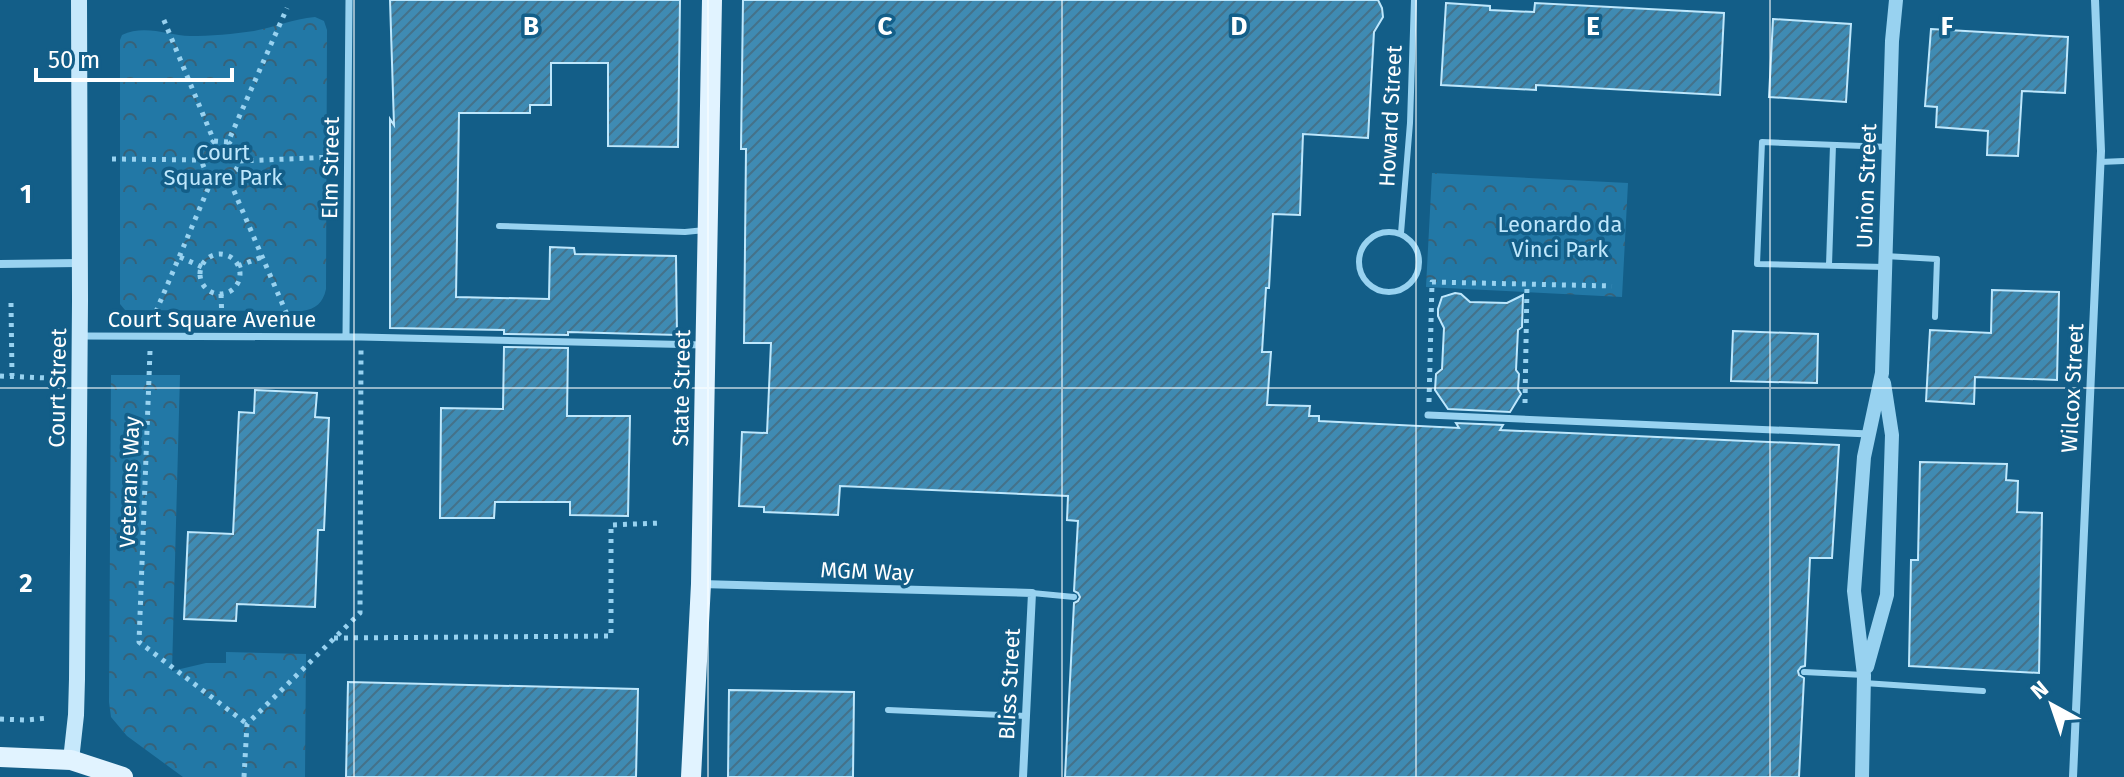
<svg xmlns="http://www.w3.org/2000/svg" width="2124" height="777" font-family="'Fira Sans',sans-serif">
<style>
.park{fill:url(#park-crowns)}
.building{fill:url(#building-hatch);stroke:#bee7fc;stroke-width:2}
.lines{fill:none;stroke-linecap:round;stroke-linejoin:round}
.path{stroke:#98d2f0;stroke-width:5;stroke-dasharray:4 6;stroke-linecap:butt}
.service{stroke:#98d2f0;stroke-width:6}
.pedestrian{stroke:#98d2f0;stroke-width:7}
.minor{stroke:#98d2f0;stroke-width:8}
.tertiary{stroke:#98d2f0;stroke-width:14}
.secondary{stroke:#c6e8fb;stroke-width:16}
.primary{stroke:#e1f3ff;stroke-width:20}
.grid{fill:none;stroke:#fff;stroke-width:2;stroke-opacity:0.55}
.labels{text-anchor:middle;stroke-width:7;stroke-linejoin:round;paint-order:stroke}
.street-label{font-size:22px;fill:#fff;stroke:#135e88}
.park-label{font-size:22px;fill:#bee7fc;stroke:#135e88}
.grid-label{font-size:26px;text-anchor:middle;font-weight:bold;fill:#fff;stroke:#135e88;stroke-width:7;stroke-linejoin:round;paint-order:stroke}
</style>
<defs>
<pattern id="park-crowns" width="20" height="18" patternUnits="userSpaceOnUse" patternTransform="scale(2)"><rect width="20" height="18" fill="#2278a6"/><path d="M2 6a3 3 0 1 1 6 0M12 15a3 3 0 1 1 6 0" fill="none" stroke="#376279"/></pattern>
<pattern id="building-hatch" width="6" height="6" patternUnits="userSpaceOnUse" patternTransform="scale(2)"><rect width="6" height="6" fill="#3f8bb3"/><path d="M-1 1l2-2M0 6l6-6M5 7l2-2" fill="none" stroke="#44728a"/></pattern>
</defs>
<rect width="100%" height="100%" fill="#135e88"/>
<path class="park" d="M315,17L324,21L327,30L326,289C323,303 316,309 302,311L125,310L120,304V40L122,35C144,24 168,35 190,36C210,36 234,34 254,31C275,27 293,19 315,17Z
M1432,173L1628,183L1622,297L1426,287Z
M111,375H180L172,671L206,663H226V652L306,654L305,777H183L127,736L111,717L109,702Z"/>
<path class="building" d="M390,0H680L678,147L608,146V63H551V105H530V113H459L456,297L549,299L550,247L574,248L575,254L676,256L677,335L568,332V335L504,334V330L390,328V119L394,125Z
M743,0H1378L1382,8L1383,17L1374,32L1368,138L1303,134L1300,215L1273,214L1269,288H1266L1262,352H1271L1267,405L1310,406L1309,416H1319V421L1459,428L1456,423L1503,425L1500,430L1839,445L1832,558H1810L1805,666L1801,667L1798,671L1799,675L1804,678L1799,777H1065L1074,603L1078,601L1080,597L1078,593L1074,591L1078,521L1067,520L1068,496L840,486L838,515L764,512V507L739,506L742,432L767,433L771,343H744L746,149H741Z
M1446,3L1490,6V10L1534,12L1535,3L1724,13L1720,95L1536,85V90L1441,85Z
M1773,19L1851,24L1846,102L1769,97Z
M1931,29L2068,37L2065,93L2022,91L2018,156L1987,155L1988,131L1936,127L1937,107L1925,106Z
M1992,290L2059,292L2057,380L1975,377L1974,404L1926,401L1930,330L1991,333Z
M1455,293L1461,294L1470,302L1507,303L1523,295L1522,327L1518,330L1516,370L1519,374L1518,389L1521,394L1510,412L1448,409L1435,390L1436,374L1442,369L1444,328L1438,316V309L1442,297Z
M1733,331L1818,334L1817,383L1731,381Z
M504,347L568,348L567,416H630L628,516L570,515V502H495L494,518H440L441,408L503,409Z
M255,390L317,393L315,417L329,418L324,530H318L315,607L237,604L236,621L184,619L188,532L233,534L239,412L254,413Z
M1920,462L2007,464L2006,480L2018,481L2017,512L2042,513L2039,673L1909,666L1911,560H1918Z
M348,682L638,689L636,777H346Z
M729,690L854,692L853,777H728Z"/>
<g class="lines">
<path class="path" d="M214,141L228,142L287,8
M228,142L237,150L240,160
M112,159L201,160L205,148L214,141L163,18
M213,177H228L288,317L289,324
M228,177L236,170L240,161L334,157
M200 274a20 20 0 1 1 40 0a20 20 0 1 1-40 0Z
M180,257L202,267
M238,266L262,257
M221,294L222,321
M11,303L12,376
M152,321L213,177L205,170L201,160
M150,351L139,642L247,724
M0,376L48,378
M1429,402L1432,282L1612,286
M1525,403L1527,284
M334,638L611,636V525L661,523
M0,719L26,720L48,718
M244,777L247,724L360,613L361,350"/>
<path class="service" d="M2100,162L2124,161
M499,226L685,232L705,230
M1359 262a30 30 0 1 1 60 0a30 30 0 1 1-60 0Z
M1401,233L1410,123L1414,0
M1885,256L1937,259L1935,317
M1829,265L1833,145
M1885,267L1757,264L1762,142L1889,147
M1032,593L1074,597
M1804,672L1864,675
M1864,683L1983,691
M888,710L1026,716"/>
<path class="pedestrian" d="M81,336L361,337L704,345
M346,337L349,0
M1428,415L1869,434"/>
<path class="minor" d="M0,264L79,263
M701,584L1032,593L1023,777
M2073,777L2101,151L2095,0"/>
<path class="tertiary" d="M1867,667L1887,595L1892,435L1884,383
M1862,777L1864,675L1854,591L1864,457L1882,373L1892,41L1896,0"/>
<path class="secondary" d="M71,760L76,715L77,679L80,301L79,0"/>
<path class="primary" d="M0,757L71,760L123,777
M691,777L701,584L712,0"/>
</g>
<path class="grid" d="M354,0V777M708,0V777M1062,0V777M1416,0V777M1770,0V777M0,388H2124"/>
<g class="labels">
<g class="street-label">
<text transform="translate(1390 116) rotate(-87)" y="8">Howard Street</text>
<text transform="translate(330 168) rotate(-89)" y="8">Elm Street</text>
<text transform="translate(1866 186) rotate(-88)" y="8">Union Street</text>
<text x="212" y="327">Court Square Avenue</text>
<text transform="translate(57 388) rotate(-89)" y="8">Court Street</text>
<text transform="translate(681 388) rotate(-89)" y="8">State Street</text>
<text transform="translate(2072 388) rotate(-87)" y="8">Wilcox Street</text>
<text transform="translate(129 482) rotate(-88)" y="8">Veterans Way</text>
<text transform="translate(867 571) rotate(2)" y="8">MGM Way</text>
<text transform="translate(1009 684) rotate(-87)" y="8">Bliss Street</text>
</g>
<g class="park-label">
<text x="223" y="160">Court<tspan x="223" dy="25">Square Park</tspan></text>
<text x="1560" y="232">Leonardo da<tspan x="1560" dy="25">Vinci Park</tspan></text>
</g>
</g>
<g class="grid-label">
<text x="531" y="35">B</text>
<text x="885" y="35">C</text>
<text x="1239" y="35">D</text>
<text x="1593" y="35">E</text>
<text x="1947" y="35">F</text>
<text x="26" y="203">1</text>
<text x="26" y="592">2</text>
</g>
<g transform="translate(2052 705) rotate(320)" stroke="#135e88" stroke-width="6" paint-order="stroke">
<path d="M0-6L14 30L0 20L-14 30Z" fill="#ffffff"/>
<text y="-12" font-size="22" font-weight="bold" text-anchor="middle" fill="#ffffff">N</text>
</g>
<path d="M36 68v12h196v-12" fill="none" stroke="#ffffff" stroke-width="4"/>
<text x="48" y="68" font-size="24" fill="#ffffff" stroke="#135e88" stroke-width="6" paint-order="stroke">50 m</text>
</svg>
